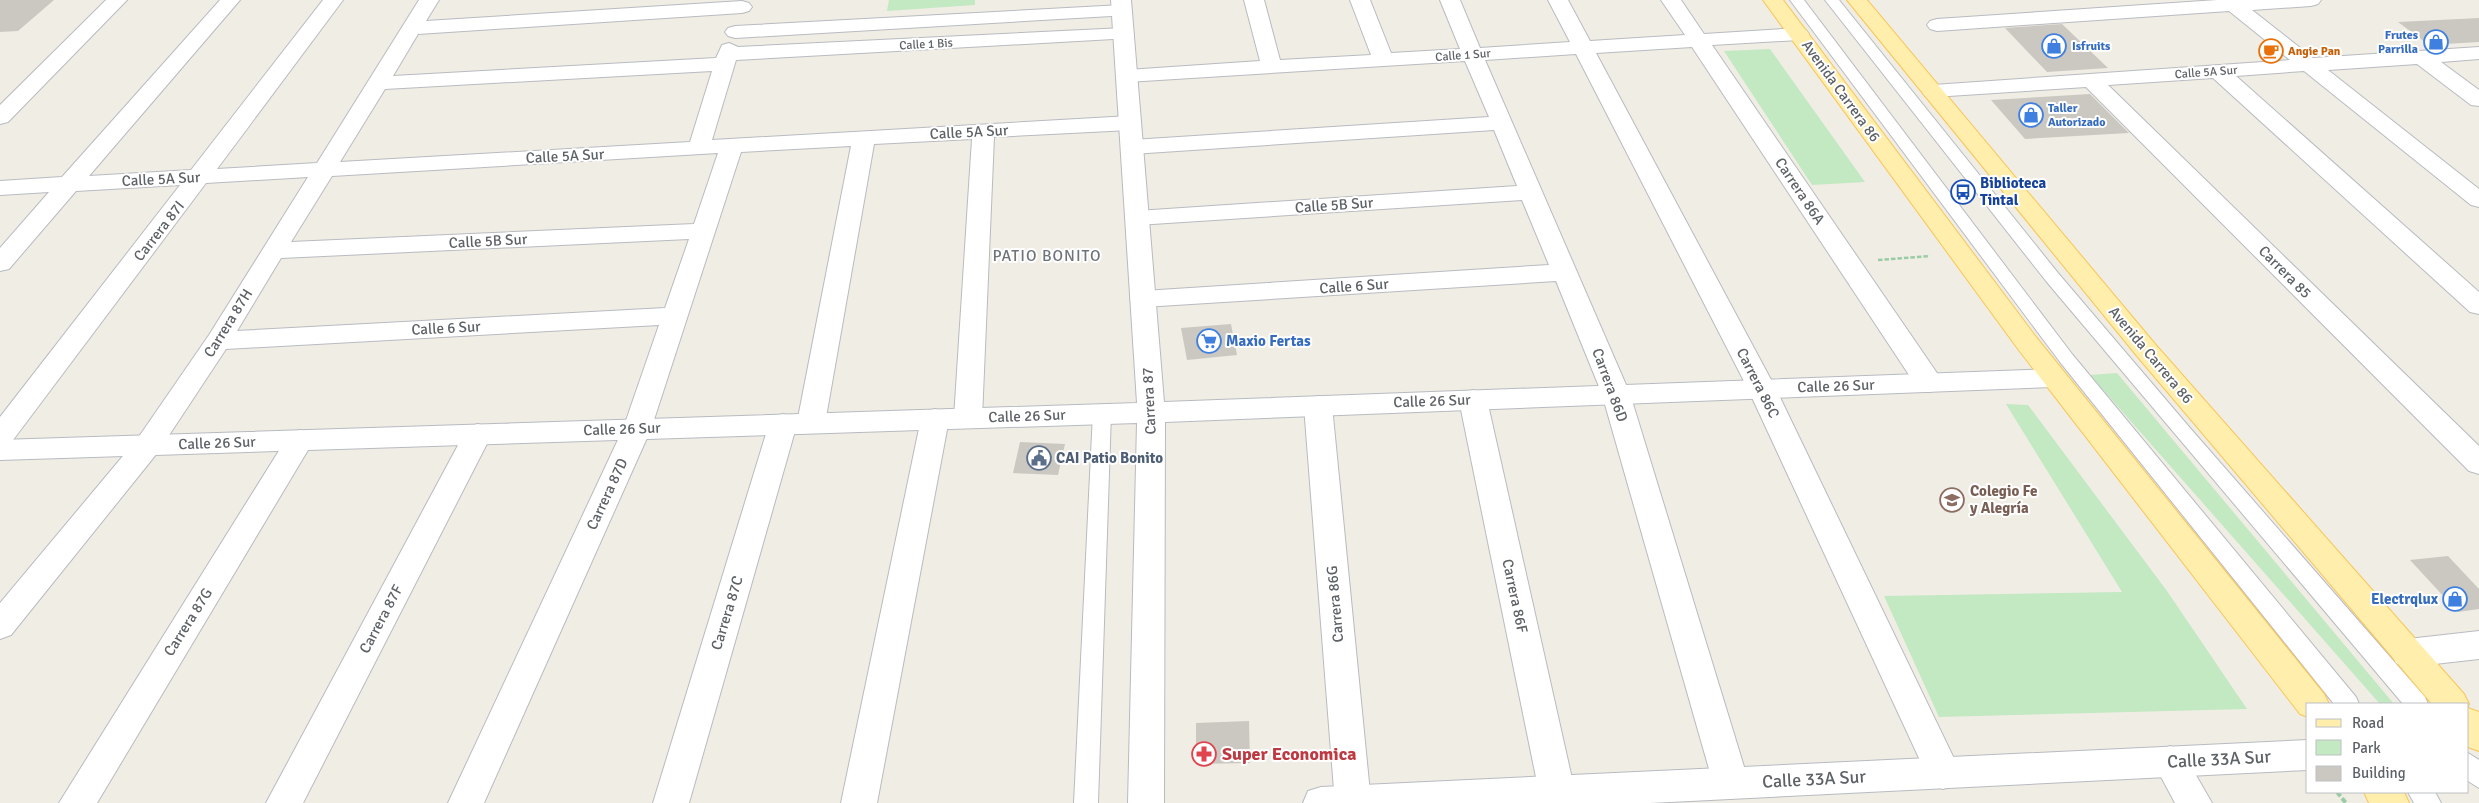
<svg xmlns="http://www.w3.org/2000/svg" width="2479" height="803" font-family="Signika,sans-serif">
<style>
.green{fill:#c2e9c1}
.building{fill:#cbc8c2}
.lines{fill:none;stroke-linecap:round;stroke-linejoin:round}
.lane-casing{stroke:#b8bbc0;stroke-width:2}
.street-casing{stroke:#b8bbc0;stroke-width:2}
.secondary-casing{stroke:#b7bbc0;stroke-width:2}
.primary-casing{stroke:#f9c555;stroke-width:2}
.path-far1{stroke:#99cba5;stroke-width:2.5;stroke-dasharray:4.5 2;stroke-linecap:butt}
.path{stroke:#99cba5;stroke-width:4;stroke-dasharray:5.5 2.5;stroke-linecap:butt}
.lane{fill:#fff;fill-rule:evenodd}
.street{fill:#fff;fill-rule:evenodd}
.secondary{fill:#fff;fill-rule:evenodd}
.primary{fill:#ffeeac;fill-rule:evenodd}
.labels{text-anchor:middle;stroke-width:4;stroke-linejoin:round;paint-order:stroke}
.far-shop-label{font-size:12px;font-weight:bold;fill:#366cbe;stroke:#fff;text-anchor:start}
.far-street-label{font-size:12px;fill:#5d6267;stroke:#fff}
.far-food-label{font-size:12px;font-weight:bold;fill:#c56008;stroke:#fff;text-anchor:start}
.street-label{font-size:15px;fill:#5d6267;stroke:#fff}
.transit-label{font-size:15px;font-weight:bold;fill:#164399;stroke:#fff;text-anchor:start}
.shop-label{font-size:15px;font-weight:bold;fill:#366cbe;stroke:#fff;text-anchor:start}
.service-label{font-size:15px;font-weight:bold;fill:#4e5e75;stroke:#fff;text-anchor:start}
.education-label{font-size:15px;font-weight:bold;fill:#785e54;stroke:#fff;text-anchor:start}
.neighbourhood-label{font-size:16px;letter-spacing:1px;fill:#6e7479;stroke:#fff}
.near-health-label{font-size:18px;font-weight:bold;fill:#be3a42;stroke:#fff;text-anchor:start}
.near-street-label{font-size:18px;fill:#5d6267;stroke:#fff}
</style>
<rect width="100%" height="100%" fill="#f0ede5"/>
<path class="green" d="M889,0H975V5L887,11Z
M1770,49L1865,182L1812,185L1724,51Z
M2117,373L2394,704H2380L2090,375Z
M2006,404L2028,405L2167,591L2247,709L1939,717L1884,596L2122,592Z"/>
<path class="building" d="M0,0H54L18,31L0,32Z
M2479,18V42L2429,45L2398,22Z
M2062,24L2108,68L2047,72L2005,28Z
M2090,94L2129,133L2025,139L1991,100Z
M1231,324L1237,355L1187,360L1181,328Z
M1020,442L1065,444L1058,475L1013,473Z
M2448,556L2479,589V609L2458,612L2410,560Z
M1249,721L1250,763L1196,764V723Z"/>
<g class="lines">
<g class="lane-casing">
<path id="lane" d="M1790,0H1804L2072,354L2356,697L2359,704H2334L2060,362Z
M1825,0H1839L2058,273L2190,428L2425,697L2428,704H2403L2046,281Z
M1102,406L1109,408L1111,413L1098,803H1074L1093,413L1095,408Z
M2468,753L2479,760V788L2468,781Z
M2408,792H2435L2441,803H2414Z"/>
</g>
<g class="street-casing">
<path id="street" d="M106,0H127L8,122L0,124V105Z
M220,0H240L89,176L191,170L323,0H343L217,169L317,163L419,0H439L426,21L742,1L749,3L752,7L749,11L742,13L418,34L393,76L716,58L722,45L729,43L738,47L1124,28L1131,30L1134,34L1131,38L736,60L712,140L1130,116L1138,118L1141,123L1138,128L1130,130L994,137L982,418L978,425L968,428L958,425L954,418L972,139L874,144L825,423L821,430L811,433L801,430L797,423L851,146L741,152L651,429L484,803H448L623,429L659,325L226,349L158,452L11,635L0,639V603L138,438L209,335L308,177L206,183L10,444L0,447V417L180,185L76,191L9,269L0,271V248L49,192L0,195V181L62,177ZM712,71L690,142L340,162L385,89ZM718,153L694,224L291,242L332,176ZM689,239L665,308L237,331L281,258Z
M1244,0H1264L1280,60L1371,55L1350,0H1370L1391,53L1460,49L1440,0H1460L1480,48L1570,42L1548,0H1568L1590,41L1685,35L1661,0H1681L1704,34L1799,28L1806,30L1809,34L1806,38L1799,40L1712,45L1939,376L1943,383L1939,390L1929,392L1919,390L1692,47L1596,53L1776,389L1961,773L1955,784L1943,789L1931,784L1748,389L1576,54L1485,60L1630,394L1749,783L1743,794L1731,799L1719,794L1713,783L1602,394L1556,281L1143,307L1134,305L1130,299L1134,293L1143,291L1549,265L1522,200L1137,225L1129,223L1125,218L1129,213L1137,211L1517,186L1494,130L1132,154L1124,152L1121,147L1124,142L1132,140L1489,117L1465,61L1127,82L1120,80L1117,76L1120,72L1127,70L1260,61Z
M2217,0H2321L2318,4L2311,6L2252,10L2313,58L2479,47V59L2441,62L2479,90V106L2471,105L2417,64L2328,70L2479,189V207L2471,205L2304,71L2236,76L2479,292V314L2470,312L2213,78L2108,85L2479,446V474L2469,471L2086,87L1933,97L1925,96L1922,91L1925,86L1933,85L2290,60L2229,11L1937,31L1930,29L1927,25L1930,21L1937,19Z
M1122,5L1129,7L1132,11L1129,15L735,38L728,36L725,32L728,28L735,26Z
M1473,390L1483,393L1487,400L1575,792L1570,803H1544L1539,792L1459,400L1463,393Z
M1318,396L1328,399L1332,406L1371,803H1335L1304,406L1308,399Z
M935,409L945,412L949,419L877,803H841L921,419L925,412Z
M783,414L793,417L797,424L689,803H653L769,424L773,417Z
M478,424L488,427L492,434L303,803H266L464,434L468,427Z
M300,430L310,433L314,440L97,803H59L290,433Z
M2479,631V659L2408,667L2396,663L2392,653L2396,643L2408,639Z
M2170,746L2182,751L2212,803H2175L2153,762L2158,751Z"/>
</g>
<g class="secondary-casing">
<path id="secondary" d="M1111,0H1131L1164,402L2053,369L2063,371L2067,378L2063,385L2053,387L1165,422L1164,803H1128L1137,423L0,460V440L1137,403Z
M2308,740V770L1650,803H1303L1308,791L1321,787Z"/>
</g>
<g class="primary-casing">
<path id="primary" d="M1763,0H1783L2036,337L2324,694L2329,704H2308V717L2300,714L2018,349Z
M1847,0H1867L2155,344L2464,694L2469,704L2468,706V704H2432L2137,356Z
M2468,708L2479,712V751L2468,747Z
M2364,792H2404L2409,803H2369Z"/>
</g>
<path class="path-far1" d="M1878,260L1930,256"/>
<path class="path" d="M2337,792L2346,803"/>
<use href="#lane" class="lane"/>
<use href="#street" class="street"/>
<use href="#secondary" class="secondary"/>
<use href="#primary" class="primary"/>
</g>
<defs>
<g id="shop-ring" transform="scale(1.25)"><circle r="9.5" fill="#fff" stroke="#3f7fe0" stroke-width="1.5"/><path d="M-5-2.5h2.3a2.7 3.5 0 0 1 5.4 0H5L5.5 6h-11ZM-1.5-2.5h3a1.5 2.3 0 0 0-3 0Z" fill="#3f7fe0"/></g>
<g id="cafe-ring" transform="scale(1.25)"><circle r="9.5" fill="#fff" stroke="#e8710a" stroke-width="1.5"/><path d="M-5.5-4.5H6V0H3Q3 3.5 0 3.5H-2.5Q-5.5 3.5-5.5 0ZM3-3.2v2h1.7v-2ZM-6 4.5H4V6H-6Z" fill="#e8710a"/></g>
<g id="bus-ring" transform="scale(1.25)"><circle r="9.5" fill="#fff" stroke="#1a4fb4" stroke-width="1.5"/><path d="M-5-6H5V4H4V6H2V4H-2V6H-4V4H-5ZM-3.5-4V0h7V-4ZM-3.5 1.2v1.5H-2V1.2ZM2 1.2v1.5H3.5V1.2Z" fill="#1a4fb4"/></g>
<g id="supermarket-ring" transform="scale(1.25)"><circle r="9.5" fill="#fff" stroke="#3f7fe0" stroke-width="1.5"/><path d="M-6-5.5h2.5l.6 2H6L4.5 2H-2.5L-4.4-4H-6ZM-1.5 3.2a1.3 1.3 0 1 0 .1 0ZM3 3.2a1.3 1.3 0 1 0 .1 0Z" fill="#3f7fe0"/></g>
<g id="civic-ring" transform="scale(1.25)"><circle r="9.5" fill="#fff" stroke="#5c6f8a" stroke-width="1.5"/><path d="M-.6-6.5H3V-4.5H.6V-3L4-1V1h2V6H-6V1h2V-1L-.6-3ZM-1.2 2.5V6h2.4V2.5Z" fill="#5c6f8a"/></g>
<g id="school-ring" transform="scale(1.25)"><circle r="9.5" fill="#fff" stroke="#8d6e63" stroke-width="1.5"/><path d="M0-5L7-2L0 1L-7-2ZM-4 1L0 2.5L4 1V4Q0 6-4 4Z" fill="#8d6e63"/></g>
<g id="pharmacy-ring" transform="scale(1.25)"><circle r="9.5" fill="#fff" stroke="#e0444e" stroke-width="1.5"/><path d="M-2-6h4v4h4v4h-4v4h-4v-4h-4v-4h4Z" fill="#e0444e"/></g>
</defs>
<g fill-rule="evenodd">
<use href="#shop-ring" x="2436" y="42"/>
<use href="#shop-ring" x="2054" y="46"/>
<use href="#cafe-ring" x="2271" y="51"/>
<use href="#shop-ring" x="2031" y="115"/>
<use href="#bus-ring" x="1963" y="192"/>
<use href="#supermarket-ring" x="1209" y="341"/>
<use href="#civic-ring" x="1039" y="458"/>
<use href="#school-ring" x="1952" y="500"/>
<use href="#shop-ring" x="2455" y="599"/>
<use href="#pharmacy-ring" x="1204" y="754"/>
</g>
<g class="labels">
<g class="far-shop-label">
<text x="2418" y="39" text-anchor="end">Frutes<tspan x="2418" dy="14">Parrilla</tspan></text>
<text x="2072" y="50">Isfruits</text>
<text x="2048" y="112">Taller<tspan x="2048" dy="14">Autorizado</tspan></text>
</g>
<g class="far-street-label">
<text transform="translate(926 44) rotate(-3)" y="4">Calle 1 Bis</text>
<text transform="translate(1463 55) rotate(-4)" y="4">Calle 1 Sur</text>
<text transform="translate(2206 72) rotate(-4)" y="4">Calle 5A Sur</text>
</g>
<g class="far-food-label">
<text x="2288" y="55">Angie Pan</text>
</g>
<g class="street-label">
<text transform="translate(1841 91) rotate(54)" y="5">Avenida Carrera 86</text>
<text transform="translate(969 132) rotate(-3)" y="5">Calle 5A Sur</text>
<text transform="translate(565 156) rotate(-3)" y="5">Calle 5A Sur</text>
<text transform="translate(161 179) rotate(-3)" y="5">Calle 5A Sur</text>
<text transform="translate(1800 191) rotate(56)" y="5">Carrera 86A</text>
<text transform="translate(1334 205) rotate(-4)" y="5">Calle 5B Sur</text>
<text transform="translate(159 231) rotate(-52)" y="5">Carrera 87I</text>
<text transform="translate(488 241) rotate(-3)" y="5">Calle 5B Sur</text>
<text transform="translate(2285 272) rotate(45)" y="5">Carrera 85</text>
<text transform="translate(1354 286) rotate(-4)" y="5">Calle 6 Sur</text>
<text transform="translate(228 323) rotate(-58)" y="5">Carrera 87H</text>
<text transform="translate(446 328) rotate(-3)" y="5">Calle 6 Sur</text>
<text transform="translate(2151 355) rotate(50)" y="5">Avenida Carrera 86</text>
<text transform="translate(1758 383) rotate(63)" y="5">Carrera 86C</text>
<text transform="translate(1610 385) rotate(70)" y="5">Carrera 86D</text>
<text transform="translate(1836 386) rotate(-2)" y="5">Calle 26 Sur</text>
<text transform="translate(1149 401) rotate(-93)" y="5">Carrera 87</text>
<text transform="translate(1432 401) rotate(-2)" y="5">Calle 26 Sur</text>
<text transform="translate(1027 416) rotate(-2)" y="5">Calle 26 Sur</text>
<text transform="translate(622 429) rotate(-2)" y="5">Calle 26 Sur</text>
<text transform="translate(217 443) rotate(-2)" y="5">Calle 26 Sur</text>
<text transform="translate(607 494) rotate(-65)" y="5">Carrera 87D</text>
<text transform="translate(1515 596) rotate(78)" y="5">Carrera 86F</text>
<text transform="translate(1335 604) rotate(-95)" y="5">Carrera 86G</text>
<text transform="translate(727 613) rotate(-73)" y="5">Carrera 87C</text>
<text transform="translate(381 619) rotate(-62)" y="5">Carrera 87F</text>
<text transform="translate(188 622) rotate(-58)" y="5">Carrera 87G</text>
</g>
<g class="transit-label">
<text x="1980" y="188">Biblioteca<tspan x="1980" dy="17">Tintal</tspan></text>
</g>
<g class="shop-label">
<text x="1226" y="346">Maxio Fertas</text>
<text x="2438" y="604" text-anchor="end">Electrqlux</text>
</g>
<g class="service-label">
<text x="1056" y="463">CAI Patio Bonito</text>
</g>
<g class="education-label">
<text x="1970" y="496">Colegio Fe<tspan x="1970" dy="17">y Alegría</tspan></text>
</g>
<g class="neighbourhood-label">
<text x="1047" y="261">PATIO BONITO</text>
</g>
<g class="near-health-label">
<text x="1222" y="760">Super Economica</text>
</g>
<g class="near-street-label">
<text transform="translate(2219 759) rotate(-3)" y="6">Calle 33A Sur</text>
<text transform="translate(1814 779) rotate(-3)" y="6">Calle 33A Sur</text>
</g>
</g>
<rect x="2306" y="703" width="162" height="90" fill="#ffffff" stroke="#bec0c2"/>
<rect x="2316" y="719" width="25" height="8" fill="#ffeeac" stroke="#bec0c2"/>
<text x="2352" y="728" font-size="15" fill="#5d6267">Road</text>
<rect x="2316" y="740" width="25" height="15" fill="#c2e9c1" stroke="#bec0c2"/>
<text x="2352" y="753" font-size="15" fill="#5d6267">Park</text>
<rect x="2316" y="766" width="25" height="15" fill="#cbc8c2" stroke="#bec0c2"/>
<text x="2352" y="778" font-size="15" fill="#5d6267">Building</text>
</svg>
